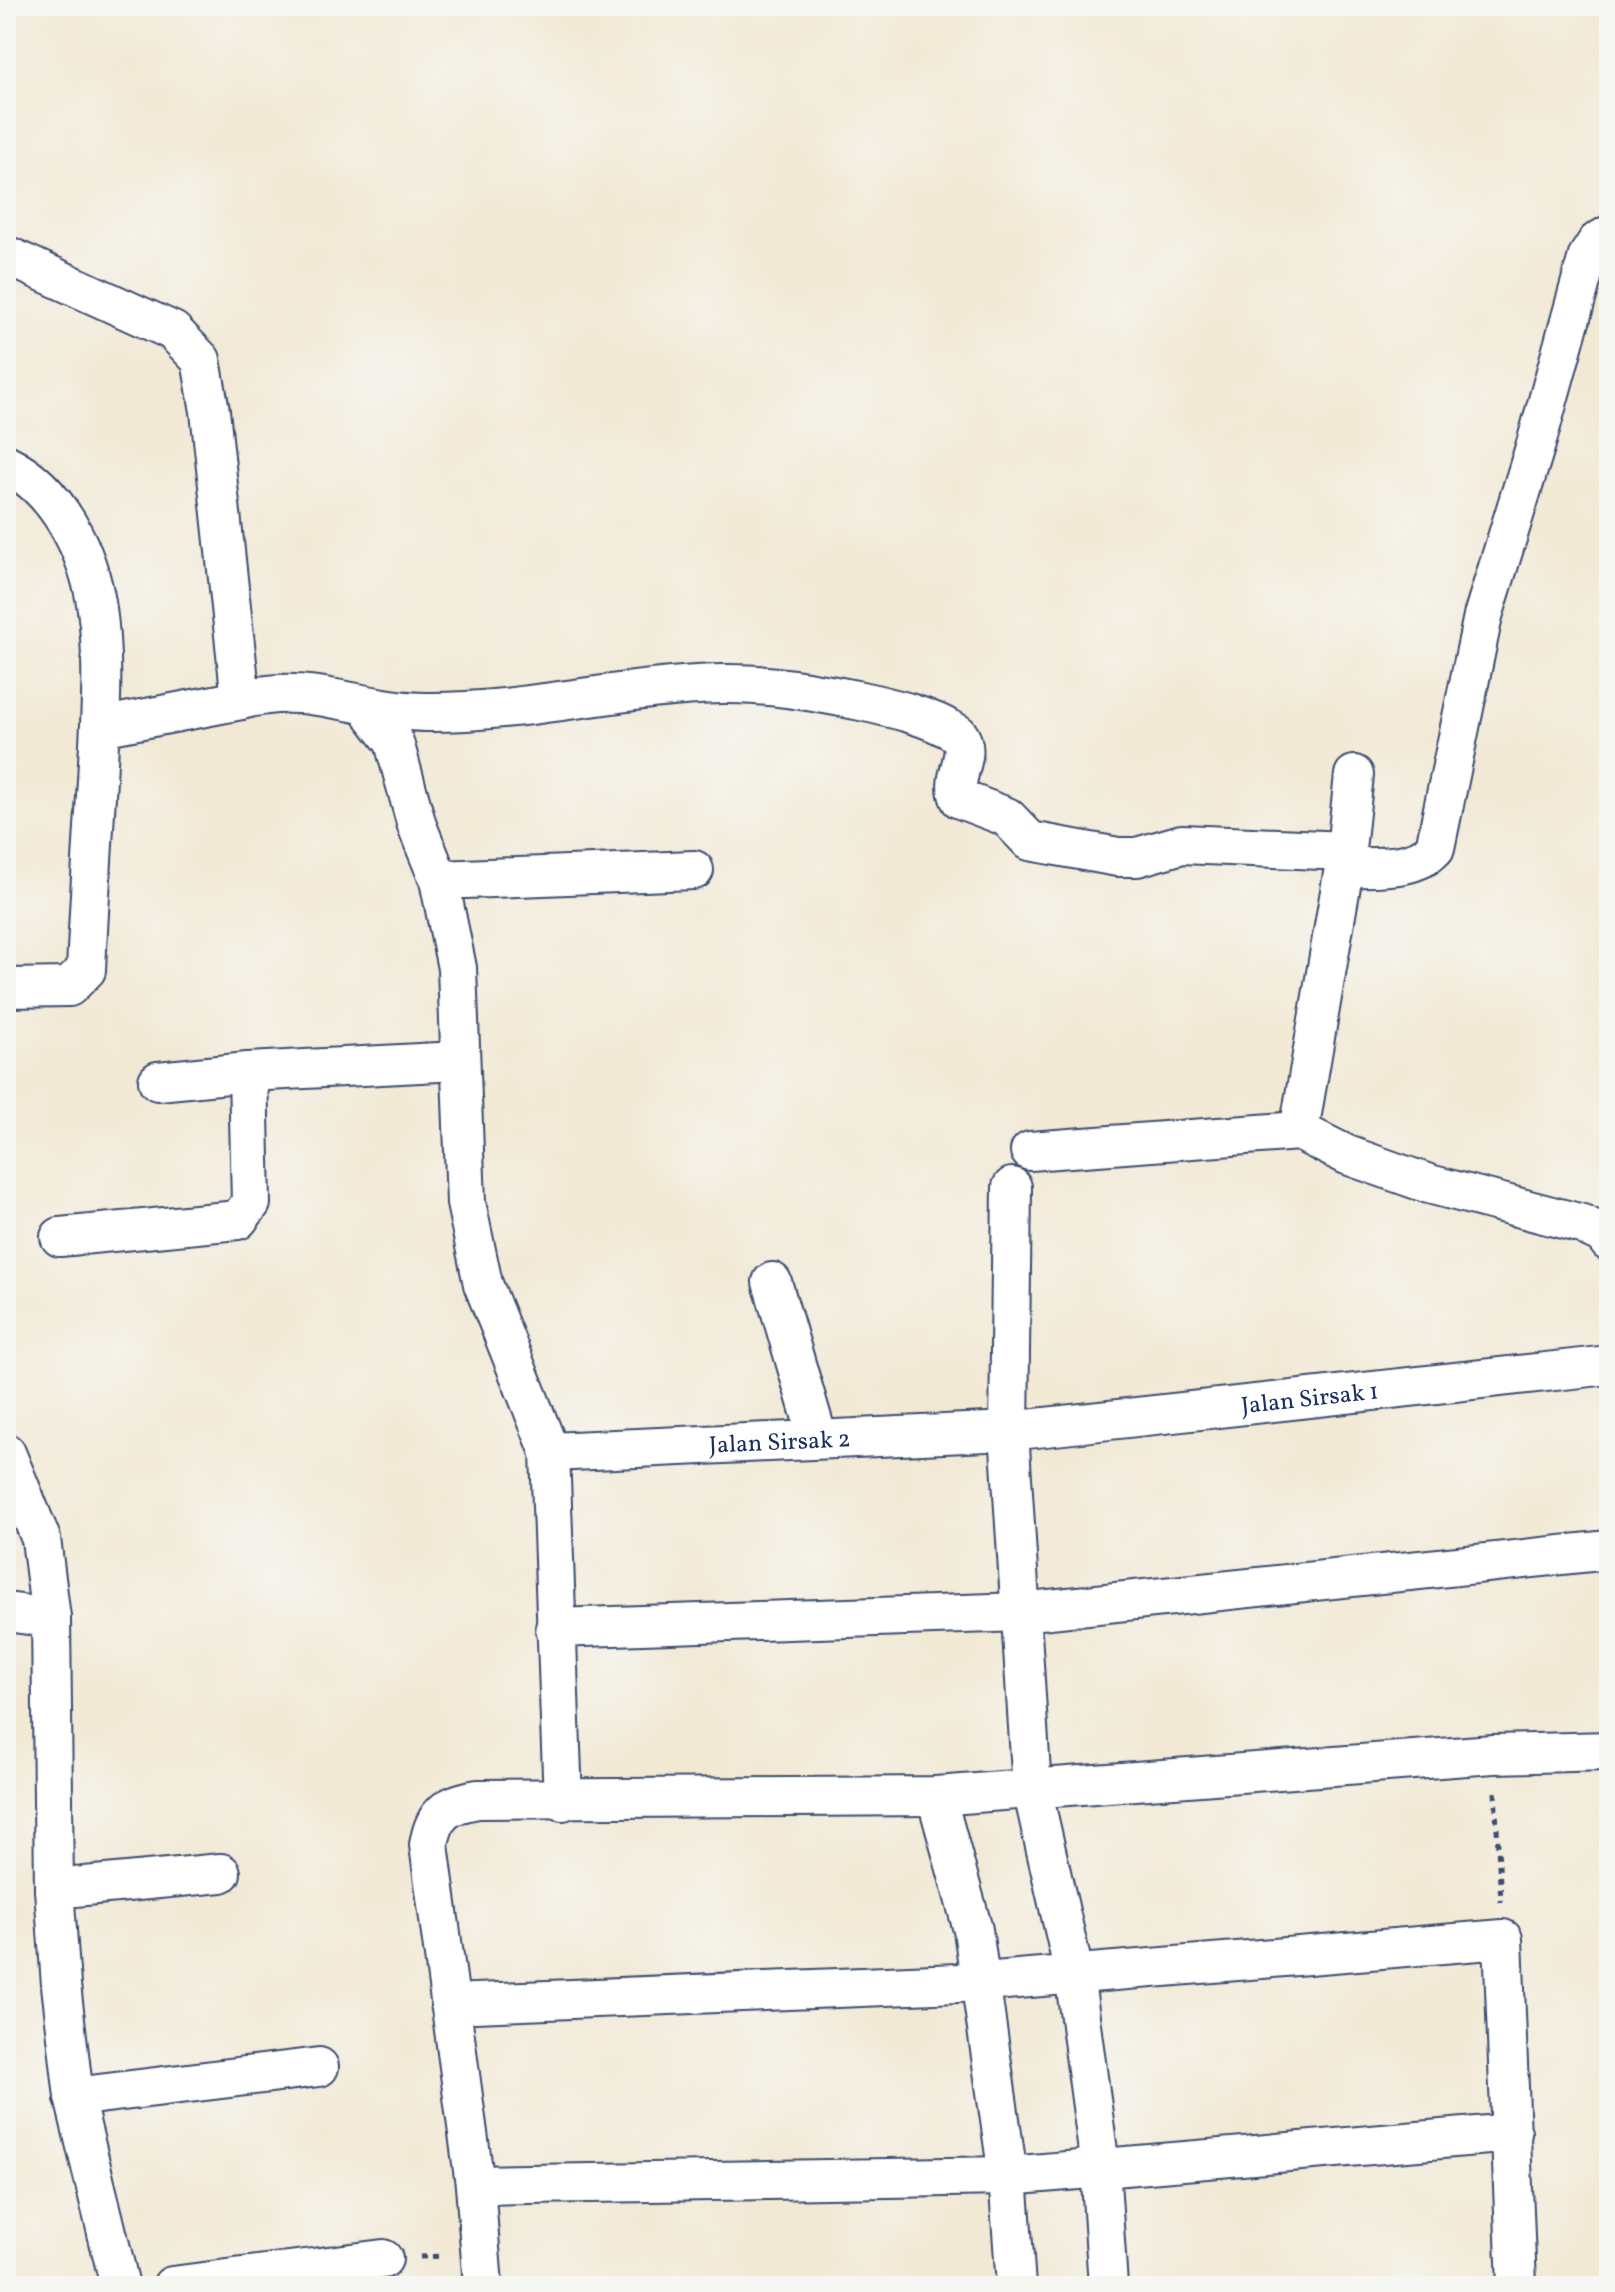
<svg xmlns="http://www.w3.org/2000/svg" width="1615" height="2292" font-family="Vollkorn,serif">
<style>
.lines{fill:none;stroke-linecap:round;stroke-linejoin:round}
.street-casing{stroke:#3b4b70;stroke-width:42}
.path{stroke:#3b4b70;stroke-width:5;stroke-dasharray:6 6;stroke-linecap:butt}
.street{stroke:#fff;stroke-width:38}
.labels{text-anchor:middle;stroke-width:6;stroke-linejoin:round;paint-order:stroke}
.street-label{font-size:24px;fill:#1b2f5e;stroke:#f6f6f2}
</style>
<rect width="100%" height="100%" fill="#f6f6f2"/>
<filter id="ink" filterUnits="userSpaceOnUse"><feTurbulence type="fractalNoise" baseFrequency=".0125" numOctaves="2"/><feDisplacementMap in="SourceGraphic" scale="16" xChannelSelector="R" yChannelSelector="G"/><feConvolveMatrix kernelMatrix="1 2 1 2 8 2 1 2 1" color-interpolation-filters="sRGB"/></filter>
<filter id="wash" filterUnits="userSpaceOnUse"><feTurbulence type="fractalNoise" baseFrequency=".006" numOctaves="4" result="noise"/><feDisplacementMap in="SourceGraphic" scale="32" xChannelSelector="R" yChannelSelector="G"/><feGaussianBlur stdDeviation="1.8" result="paint"/><feColorMatrix in="noise" values="0 0 0 0 0 0 0 0 0 0 0 0 0 0 0 0 0 1.4 0 .05"/><feComposite in="paint" operator="in"/></filter>
<g filter="url(#wash)">
<rect width="100%" height="100%" fill="#f2e9d5"/>
</g>
<g filter="url(#ink)">
<g class="lines">
<g class="street-casing">
<g id="street">
<path d="M6,255L173,331L201,360L210,411L241,700C310,681 358,711 426,712C526,713 623,686 722,684C769,683 816,692 861,701C893,708 929,716 958,734C974,755 949,777 960,799L1007,817L1030,841L1118,857H1137L1182,844L1346,851"/>
<path d="M6,464C58,489 89,553 97,609C105,664 100,724 97,780C93,843 89,906 86,970L69,987L6,988"/>
<path d="M367,707L394,742L417,826L439,880L457,968L466,1203L483,1284L550,1452L563,1801"/>
<path d="M100,727L241,700"/>
<path d="M1344,868C1373,866 1414,871 1435,848L1483,616L1536,444L1588,256L1597,242L1609,235"/>
<path d="M439,880L694,870"/>
<path d="M158,1081L248,1072L458,1061"/>
<path d="M1299,1131L1344,868L1354,775"/>
<path d="M1030,1151L1299,1131L1347,1155L1429,1184L1582,1224L1603,1234L1609,1242"/>
<path d="M1012,1187L1009,1431L1032,1789L1074,1973L1100,2166L1108,2286"/>
<path d="M60,1237L238,1220L251,1203L248,1072"/>
<path d="M772,1282L818,1439"/>
<path id="s1" d="M550,1452L1009,1431L1609,1365"/>
<path d="M6,1453L41,1539L51,1618L54,1889L61,1985L74,2097L120,2286"/>
<path d="M6,1612L51,1618"/>
<path d="M555,1628L1021,1612L1609,1550"/>
<path d="M936,1796L973,1930L1008,2176L1016,2286"/>
<path d="M54,1889L221,1873"/>
<path d="M450,2004L982,1982L1503,1939L1517,2286"/>
<path d="M74,2097L319,2067"/>
<path d="M475,2185L1008,2176L1512,2133"/>
<path d="M172,2286L383,2259"/>
<path d="M483,2286L475,2185L429,1845C434,1813 447,1804 478,1799L936,1796L1493,1754L1609,1751"/>
</g>
</g>
<path class="path" d="M1495,1792L1501,1902
M420,2257L442,2256"/>
<use href="#street" class="street"/>
</g>
</g>
<g class="labels">
<g class="street-label">
<text dy="8" stroke="none"><textPath href="#s1" startOffset="762">Jalan Sirsak 1</textPath></text>
<text dy="8" stroke="none"><textPath href="#s1" startOffset="230">Jalan Sirsak 2</textPath></text>
</g>
</g>
<rect width="1615" height="2292" fill="none" stroke="#f6f6f2" stroke-width="32"/>
</svg>
